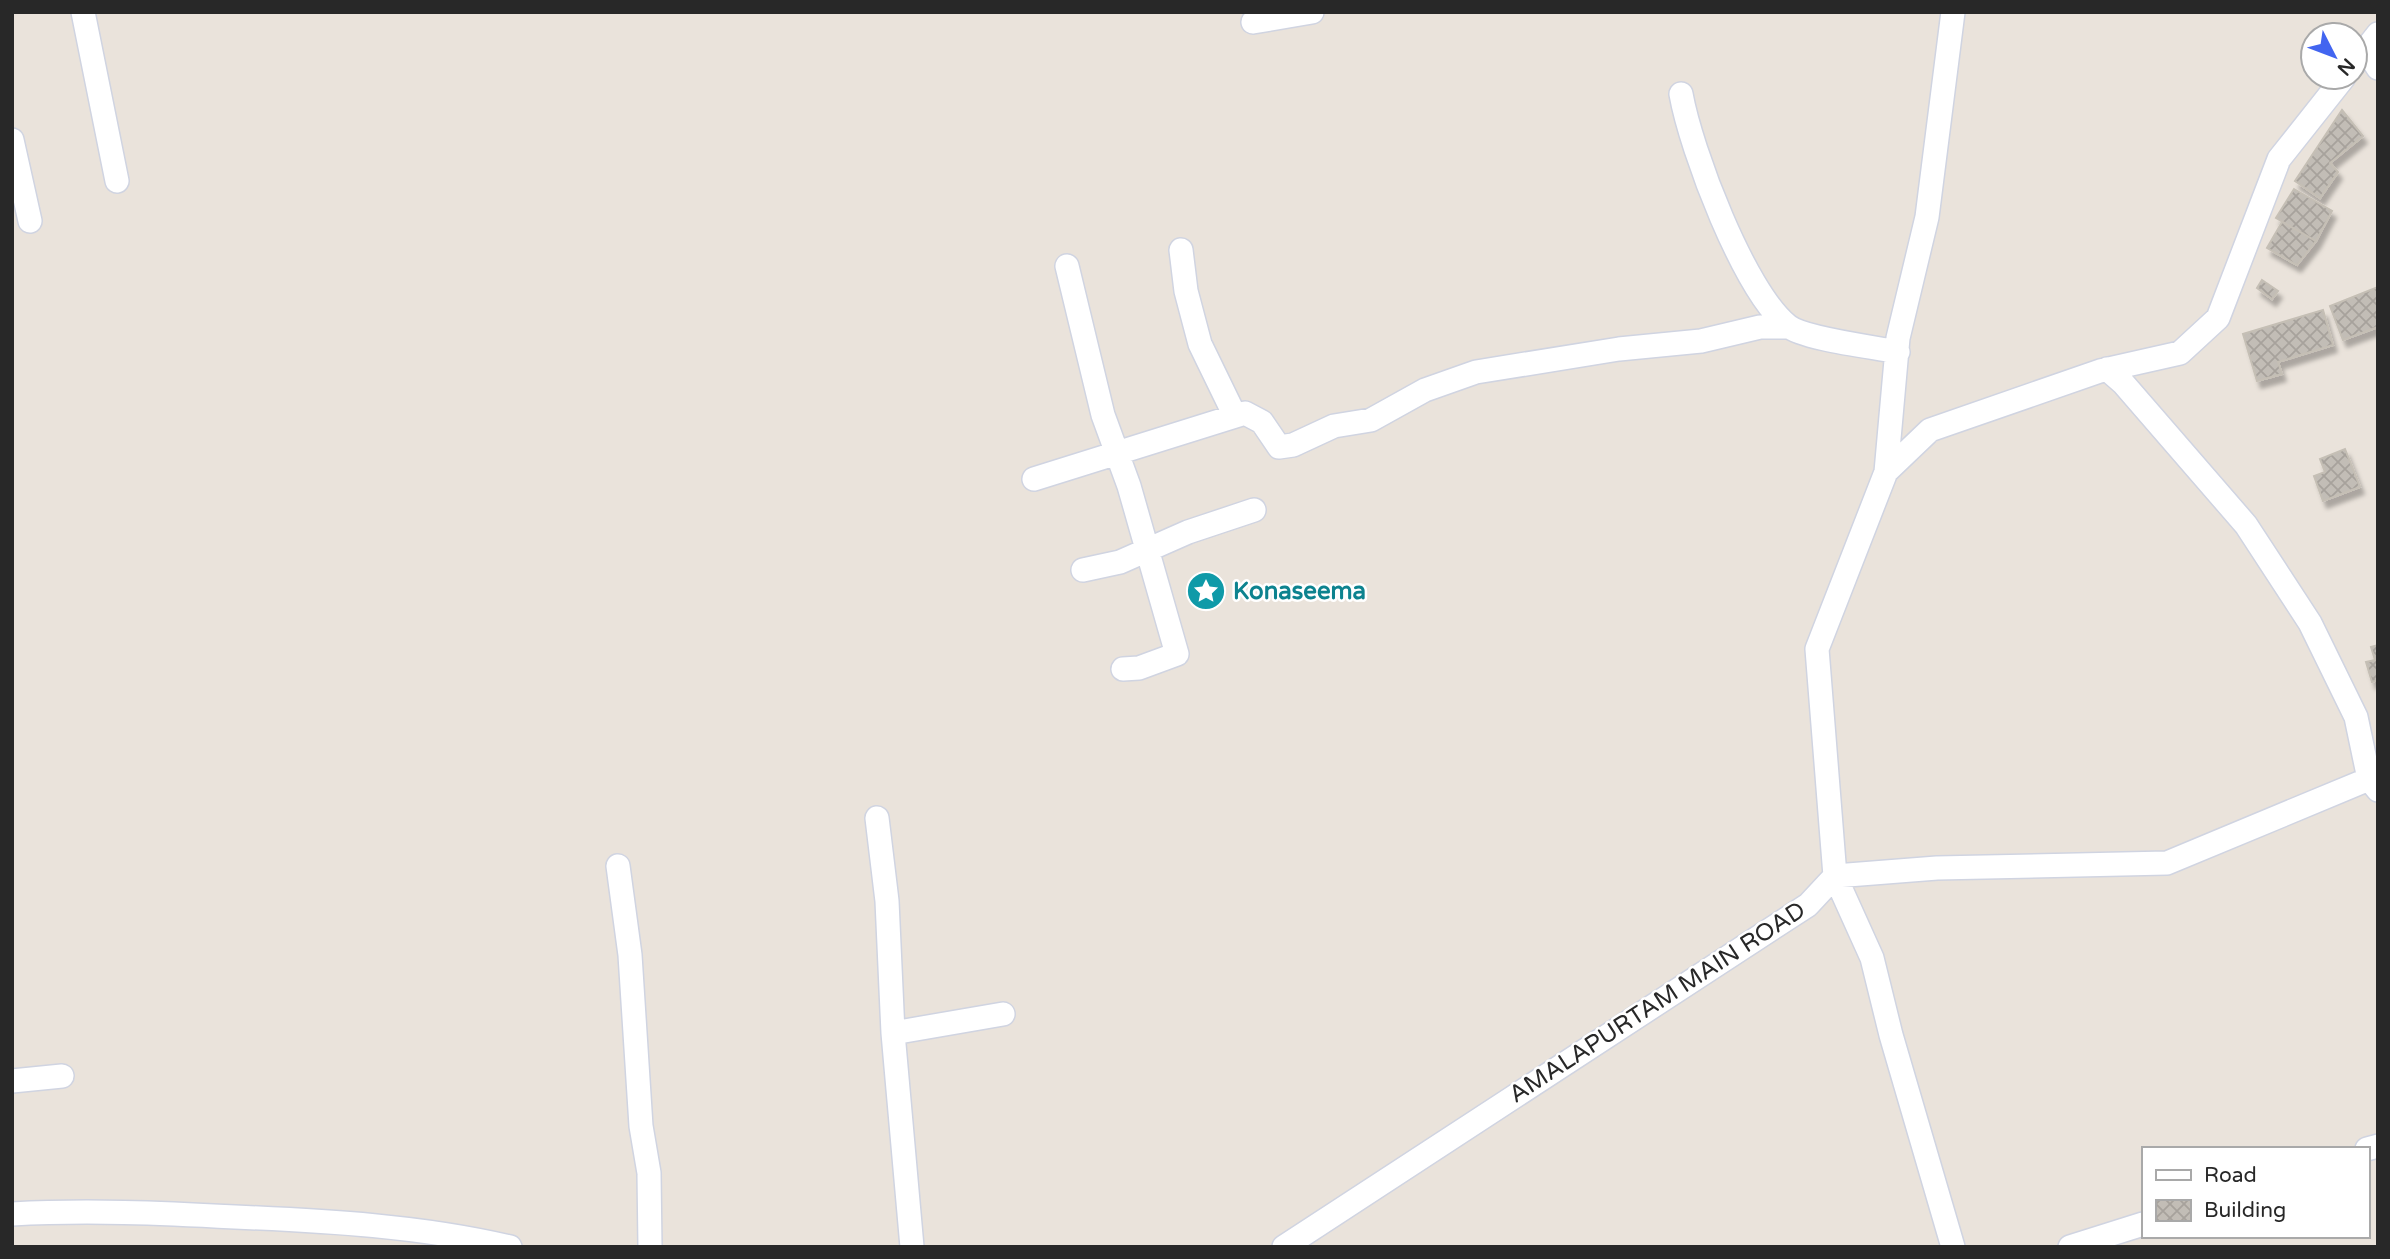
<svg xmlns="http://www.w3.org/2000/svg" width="2390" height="1259" font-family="'Varela Round',sans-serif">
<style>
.building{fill:url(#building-cross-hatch);stroke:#c5bfb5;stroke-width:2;filter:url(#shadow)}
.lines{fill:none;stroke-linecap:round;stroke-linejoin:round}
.minor-casing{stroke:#d0d4e1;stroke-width:26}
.minor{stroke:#fff;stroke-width:23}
.labels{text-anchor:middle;stroke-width:5;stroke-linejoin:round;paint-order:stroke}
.culture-label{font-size:24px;font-weight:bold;fill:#0d838f;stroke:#fff;text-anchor:start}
.street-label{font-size:24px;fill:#282828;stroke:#fff}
</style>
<defs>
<pattern id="building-cross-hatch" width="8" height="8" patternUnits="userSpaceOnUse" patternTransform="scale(1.75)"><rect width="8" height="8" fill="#c2bdb6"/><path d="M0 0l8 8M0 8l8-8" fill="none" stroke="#a7a29c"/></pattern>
<filter id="shadow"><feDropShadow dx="4" dy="7" stdDeviation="2" flood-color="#0004"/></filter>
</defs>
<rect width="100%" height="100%" fill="#eae3db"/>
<path class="building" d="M2342,110L2363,136L2330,163L2338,172L2320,198L2295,181Z
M2294,189L2332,211L2316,241L2276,218Z
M2282,222L2316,241L2297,265L2267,248Z
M2262,280L2278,291L2272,299L2257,288Z
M2378,287V327L2343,340L2330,306Z
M2323,310L2333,345L2278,362L2282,374L2257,381L2243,334Z
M2345,449L2360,487L2323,501L2314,476L2325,472L2320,459Z
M2378,645V680L2372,682L2366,662L2375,660L2371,647Z"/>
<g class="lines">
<g class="minor-casing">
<path id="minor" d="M83,12L117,181
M1253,22L1312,12
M2366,49L2378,68
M2355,63L2378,34
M1681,94C1691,150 1744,291 1788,326C1804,339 1874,347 1898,352
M12,140L30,221
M1181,250L1186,291L1200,344L1235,416
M1067,266L1103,415L1129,486L1177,654L1139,668L1123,669
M2107,369L2123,383L2246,525L2310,623L2356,717L2369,779L2378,790
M1886,472L1898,338L1927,217L1953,12
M1034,479L1245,413L1262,422L1279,447L1293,445L1334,426L1371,420L1425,390L1476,372L1619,349L1701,341L1760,327H1788
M1083,570L1120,562L1188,532L1254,510
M877,818L887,901L893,1033L912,1247
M618,866L630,955L641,1126L649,1173L650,1247
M893,1033L1003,1014
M12,1081L62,1076
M2367,1149L2378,1146
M12,1214C87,1210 161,1213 235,1217C328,1221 420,1226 510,1247
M1284,1247L1808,905L1835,876L1817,649L1886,472L1930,430L2100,371L2180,353L2218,318L2279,159L2344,77
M1953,1247L1891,1035L1872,958L1835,876L1937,868L2167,863L2369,779
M2070,1247L2143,1224"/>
</g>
<use href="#minor" class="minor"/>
</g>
<defs>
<g id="sight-disc" transform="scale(2.0125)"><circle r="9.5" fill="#0f9aa8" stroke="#fff"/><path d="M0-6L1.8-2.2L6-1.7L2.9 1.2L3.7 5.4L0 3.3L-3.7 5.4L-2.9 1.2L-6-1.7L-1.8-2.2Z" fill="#fff"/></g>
</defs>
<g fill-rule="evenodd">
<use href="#sight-disc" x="1206" y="591"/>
</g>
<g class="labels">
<g class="culture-label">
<text x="1233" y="599">Konaseema</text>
</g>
<g class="street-label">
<text transform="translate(1657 1002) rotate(-33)" y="8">AMALAPURTAM MAIN ROAD</text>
</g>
</g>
<rect width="2390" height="1259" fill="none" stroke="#282828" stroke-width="28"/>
<rect x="2142" y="1147" width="228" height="91" fill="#ffffff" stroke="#a9a9a9" stroke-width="2"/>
<rect x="2156" y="1170" width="35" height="10" fill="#ffffff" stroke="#a9a9a9" stroke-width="2"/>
<text x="2204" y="1182" font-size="21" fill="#282828">Road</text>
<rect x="2156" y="1200" width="35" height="21" fill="url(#building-cross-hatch)" stroke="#a9a9a9" stroke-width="2"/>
<text x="2204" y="1217" font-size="21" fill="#282828">Building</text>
<g transform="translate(2334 56) rotate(132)"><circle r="33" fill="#ffffff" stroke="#a9a9a9" stroke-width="2"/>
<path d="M0-5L12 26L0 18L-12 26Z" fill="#4265f0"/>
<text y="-10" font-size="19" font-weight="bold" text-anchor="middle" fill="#282828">N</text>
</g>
</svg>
